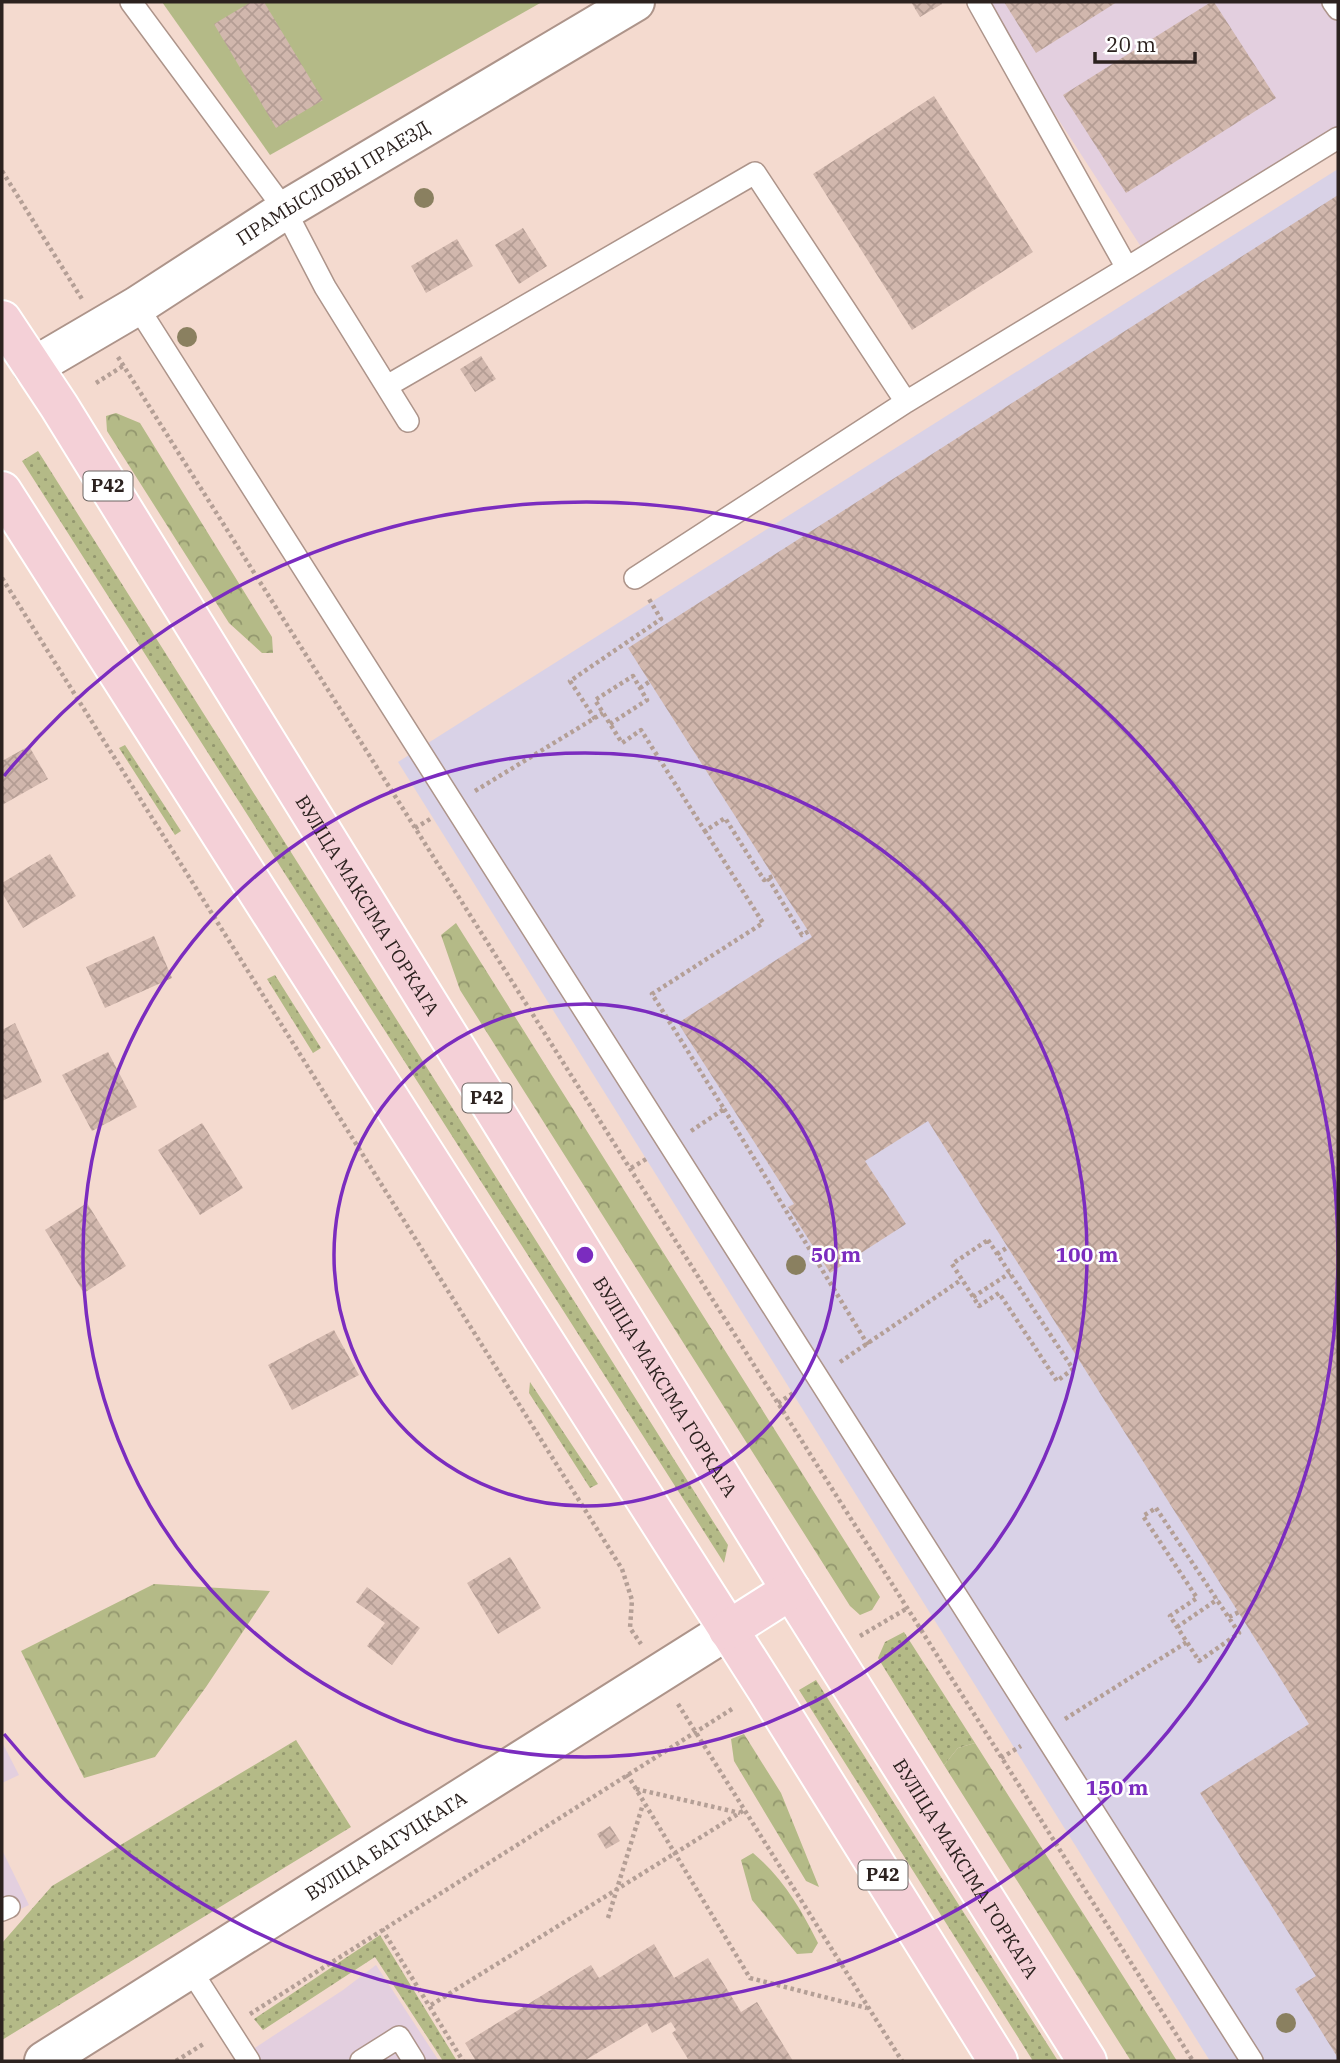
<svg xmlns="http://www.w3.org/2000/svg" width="1340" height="2063" font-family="'IBM Plex Serif',serif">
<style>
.commercial{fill:#d9d2e7}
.industrial{fill:#e3cfdf}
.grass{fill:url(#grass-dots)}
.forest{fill:url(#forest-crowns)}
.pitch{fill:#b4ba87}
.building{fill:url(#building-cross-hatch)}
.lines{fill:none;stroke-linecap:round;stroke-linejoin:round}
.lane-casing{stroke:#ad948a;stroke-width:24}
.street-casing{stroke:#ad948a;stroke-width:42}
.secondary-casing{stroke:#ad948a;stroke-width:42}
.primary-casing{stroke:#fff;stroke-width:42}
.path{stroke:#b49f96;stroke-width:4.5;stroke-dasharray:3.5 3.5;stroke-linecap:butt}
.lane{stroke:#fff;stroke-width:21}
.street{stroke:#fff;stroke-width:38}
.secondary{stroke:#fff;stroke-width:38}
.primary{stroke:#f4d0d7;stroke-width:38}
.tree{fill:#8a8060}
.ring{fill:none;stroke:#7b2cbf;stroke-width:3.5}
.labels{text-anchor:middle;stroke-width:5;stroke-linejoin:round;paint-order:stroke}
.shield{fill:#fff;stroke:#6b6462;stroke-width:2}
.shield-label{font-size:18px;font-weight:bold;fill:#2c221f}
.street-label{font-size:19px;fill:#2c221f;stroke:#fff}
.centre{fill:#7b2cbf;stroke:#fff;stroke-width:3.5}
.ring-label{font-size:21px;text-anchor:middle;font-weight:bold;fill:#7b2cbf;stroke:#fff;stroke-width:5;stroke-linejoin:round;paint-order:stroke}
</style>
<defs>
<pattern id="grass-dots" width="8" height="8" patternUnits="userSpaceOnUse" patternTransform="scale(1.75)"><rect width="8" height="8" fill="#b4ba87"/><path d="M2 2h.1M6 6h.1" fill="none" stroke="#93976e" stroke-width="1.8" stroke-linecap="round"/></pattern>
<pattern id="forest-crowns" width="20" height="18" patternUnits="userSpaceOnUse" patternTransform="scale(1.75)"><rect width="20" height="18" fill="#b4ba87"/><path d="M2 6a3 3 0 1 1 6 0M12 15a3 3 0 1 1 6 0" fill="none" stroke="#93976e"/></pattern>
<pattern id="building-cross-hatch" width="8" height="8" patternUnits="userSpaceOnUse" patternTransform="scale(1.75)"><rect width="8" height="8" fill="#d1b7ad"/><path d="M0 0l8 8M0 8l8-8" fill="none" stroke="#b49d94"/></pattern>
</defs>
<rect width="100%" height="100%" fill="#f4dacf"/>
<path class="commercial" d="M1338,169V2061H1210L398,762Z"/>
<path class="industrial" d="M982,2H1338V133L1147,256Z
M2,1742L19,1775L2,1783Z
M2,1850L29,1905L2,1918Z
M376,1965L439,2061H235L343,1990Z"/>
<path class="grass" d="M38,451L728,1545L724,1563L22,461Z
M125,745L181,831L175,835L119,748Z
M275,975L321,1048L313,1053L267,979Z
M530,1382L598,1484L590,1488L529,1393Z
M904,1632L975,1743L958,1748L944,1765L878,1658L885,1642Z
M816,1680L1058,2061H1033L799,1690Z
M296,1740L351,1827L2,2040V1943L52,1886Z
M380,1935L457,2061H443L375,1957L263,2030L254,2019Z"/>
<path class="forest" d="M116,413L140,423L272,637L273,653H262L229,623L107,431L106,416Z
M456,923L880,1597L872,1610L860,1615L850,1606L460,990L441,935Z
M154,1584L270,1591L206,1687L155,1757L84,1778L21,1651Z
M744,1734L781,1793L819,1887L806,1881L734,1761L731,1739Z
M975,1743L1177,2061H1131L944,1765L958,1748Z
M753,1853C783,1878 801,1909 818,1943L812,1953L797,1954L752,1900L741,1860Z"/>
<path class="pitch" d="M162,2H542L270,155Z"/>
<path class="building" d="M251,2H264L323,100L276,128L214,24Z
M911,2H941L942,4L920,17Z
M1004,2H1117L1036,53Z
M1211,2H1214L1276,98L1126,193L1063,95Z
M934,96L1033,252L912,330L813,174Z
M1338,195V2058L1295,1989L1316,1976L1200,1793L1309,1724L928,1121L865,1161L906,1224L830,1273L788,1207L794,1204L678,1023L812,937L628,648Z
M523,228L547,266L519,284L495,245Z
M457,239L473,266L426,293L411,266Z
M481,356L496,379L475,392L460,369Z
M29,746L48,779L2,805V761Z
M50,854L76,896L23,928L2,893V883Z
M154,936L172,978L105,1008L86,967Z
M15,1023L42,1082L2,1101V1030Z
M108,1052L137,1107L92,1131L62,1075Z
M202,1123L243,1188L200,1215L158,1150Z
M87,1203L126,1266L84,1293L45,1230Z
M334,1330L359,1375L292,1410L268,1365Z
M510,1557L541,1608L498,1634L467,1583Z
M367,1587L420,1628L392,1665L367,1646L385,1623L356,1602Z
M610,1826L620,1841L606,1849L597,1834Z
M654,1944L674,1978L708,1958L741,2012L757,2002L793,2061L688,2059L672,2033L676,2030L671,2022L652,2033L647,2023L584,2061H476L465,2043L591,1965L599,1978Z"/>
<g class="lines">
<g class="lane-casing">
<path id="lane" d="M131,2L285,210L325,287L408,421
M978,2L1127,268L1338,138
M1333,2L1338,9
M137,306L1252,2061
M387,386L755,173L906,402L1127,268
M635,578L906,402
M2,1910L9,1907
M190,1969L249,2061
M361,2061L399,2037L414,2061"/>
</g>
<g class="street-casing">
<g id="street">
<path id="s1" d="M33,367L137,306L285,210L635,2"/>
</g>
</g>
<g class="secondary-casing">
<g id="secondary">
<path id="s2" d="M44,2061L728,1630"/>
</g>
</g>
<g class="primary-casing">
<g id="primary">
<path id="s3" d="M2,320L59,406L791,1590L1087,2061"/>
<path d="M2,491L767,1690L998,2061"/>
<path d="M728,1630L791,1590"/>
</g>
</g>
<path class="path" d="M2,171L82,299
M118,357L1193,2061
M96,383L123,366
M2,578L622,1569L632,1600L630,1628L641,1644
M640,688L649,682
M595,719L570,681L661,619L649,599
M610,724L647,700L633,676L595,700L622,743L641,730L705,831L725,818L764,880L773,876
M475,791L603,713
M415,828L432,818
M768,878L802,935L809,931
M724,1109L868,1345
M691,1131L724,1109L652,994L763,923L705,831
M631,1168L648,1158
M988,1240L1073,1369L1057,1381L999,1293L979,1306L952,1264Z
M997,1254L1008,1247
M973,1297L1010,1273
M840,1362L961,1280
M778,1403L795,1392
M1156,1508L1239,1633L1199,1661L1170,1616L1197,1598L1143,1516Z
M1229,1617L1239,1612
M1177,1627L1218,1599
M860,1636L906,1609
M678,1704L902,2061
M1065,1719L1187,1642
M1001,1758L1021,1746
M627,1774L750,1978L867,2008
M636,1789L740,1813
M608,1918L643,1804
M382,1929L463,2061
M431,2005L746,1809
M250,2014L732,1709
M176,2061L205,2043"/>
<use href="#lane" class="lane"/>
<use href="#street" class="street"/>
<use href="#secondary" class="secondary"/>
<use href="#primary" class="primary"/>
</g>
<g class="tree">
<circle cx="424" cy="198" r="10"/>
<circle cx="187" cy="337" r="10"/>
<circle cx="796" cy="1265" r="10"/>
<circle cx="1286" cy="2023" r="10"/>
</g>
<g class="ring">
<circle cx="585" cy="1255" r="251"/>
<circle cx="585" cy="1255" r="502"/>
<path d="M4 776A753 753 0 1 1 4 1734"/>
</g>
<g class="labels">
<g class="shield">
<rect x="83.5" y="471.5" width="49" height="29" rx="5"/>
<rect x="462.5" y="1083.5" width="49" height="29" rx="5"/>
<rect x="858.5" y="1860.5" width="49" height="29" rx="5"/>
</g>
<g class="shield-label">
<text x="108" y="492">Р42</text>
<text x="487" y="1104">Р42</text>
<text x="883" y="1881">Р42</text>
</g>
<g class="street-label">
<text dy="7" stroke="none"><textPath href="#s1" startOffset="352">ПРАМЫСЛОВЫ ПРАЕЗД</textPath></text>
<text dy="7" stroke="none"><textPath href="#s3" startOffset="690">ВУЛІЦА МАКСІМА ГОРКАГА</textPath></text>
<text dy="7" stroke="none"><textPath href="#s3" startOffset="1256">ВУЛІЦА МАКСІМА ГОРКАГА</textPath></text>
<text dy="7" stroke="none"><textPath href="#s2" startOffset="404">ВУЛІЦА БАГУЦКАГА</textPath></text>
<text dy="7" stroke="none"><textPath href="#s3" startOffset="1824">ВУЛІЦА МАКСІМА ГОРКАГА</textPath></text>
</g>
</g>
<circle cx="585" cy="1255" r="10" class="centre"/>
<g class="ring-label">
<text x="836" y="1262">50 m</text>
<text x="1087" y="1262">100 m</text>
<text x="1117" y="1795">150 m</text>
</g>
<rect width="1340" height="2063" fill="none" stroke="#2c221f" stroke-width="7"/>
<path d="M1095 52v10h100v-10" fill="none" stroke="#2c221f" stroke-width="3.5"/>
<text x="1106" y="52" font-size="21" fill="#2c221f" stroke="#ffffff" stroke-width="5" paint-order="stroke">20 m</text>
</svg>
